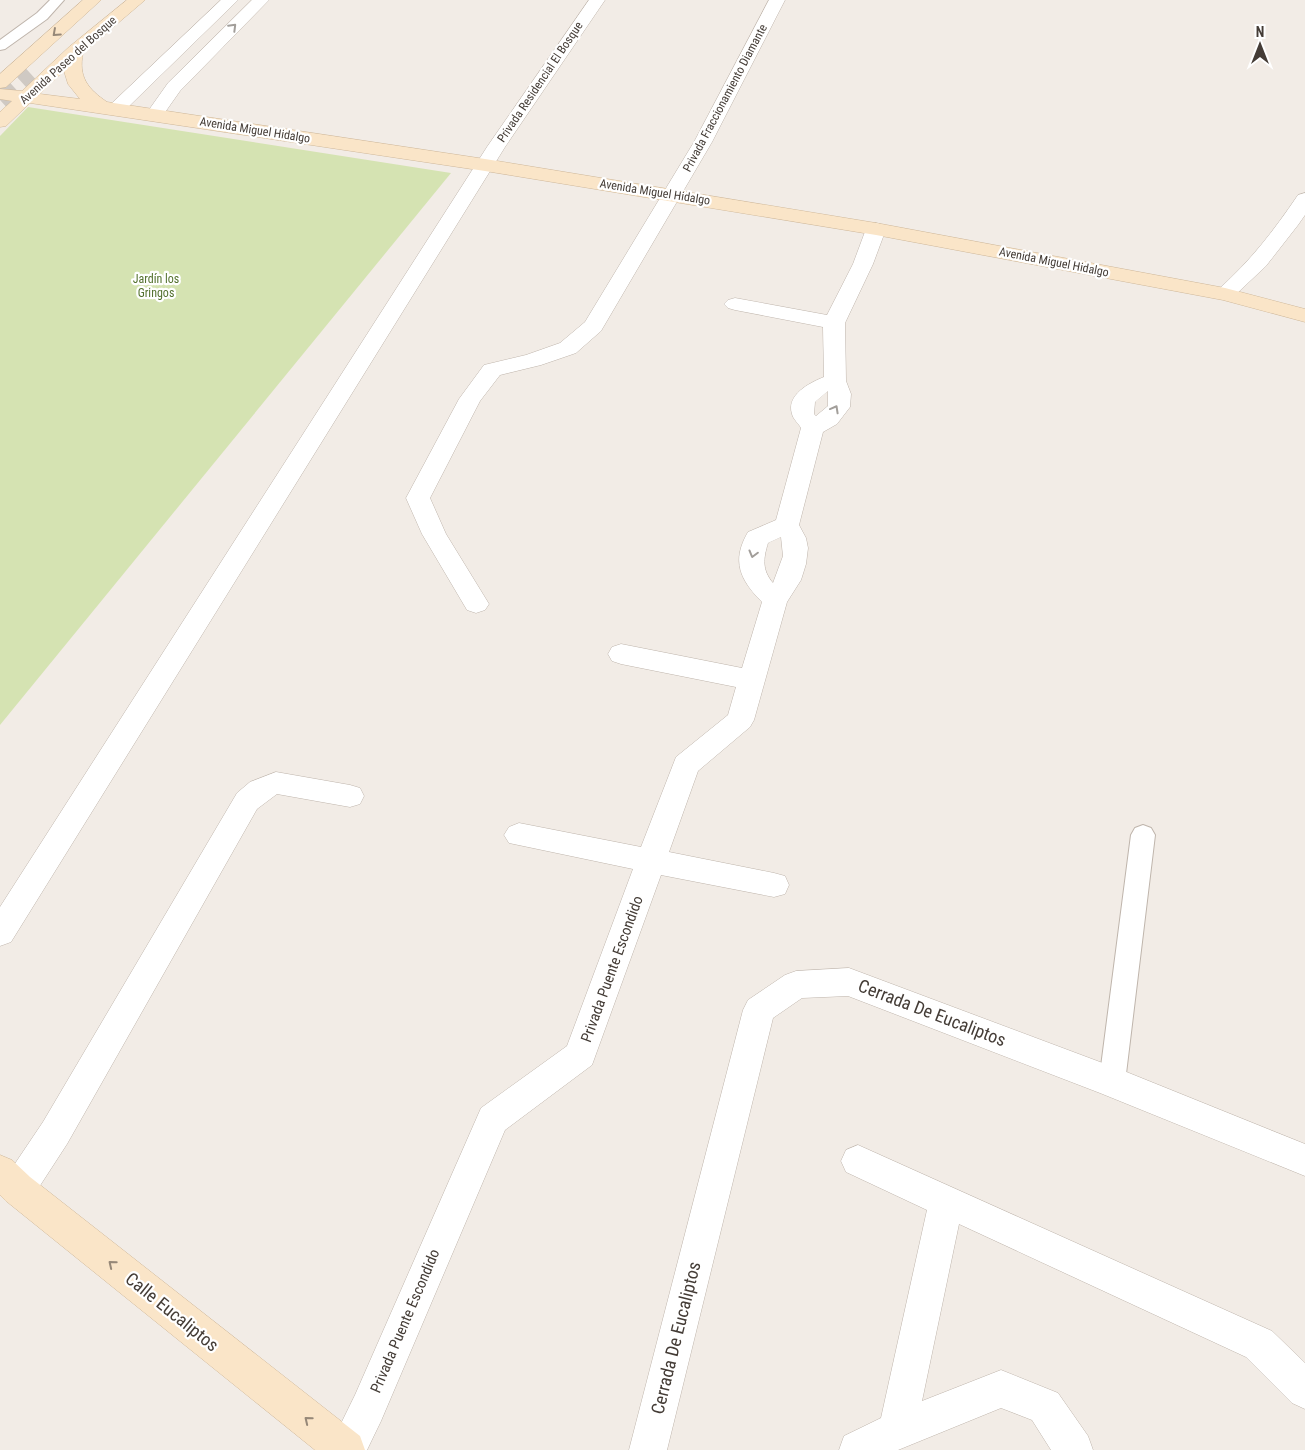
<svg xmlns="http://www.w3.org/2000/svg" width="1305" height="1450" font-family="'Roboto Condensed',sans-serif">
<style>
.green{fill:#d5e3b2}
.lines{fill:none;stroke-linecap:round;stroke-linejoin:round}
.secondary-tunnel{stroke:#cfc9c3;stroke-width:19;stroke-dasharray:19 9;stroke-linecap:butt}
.service-casing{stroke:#bfb5ac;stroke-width:2}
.minor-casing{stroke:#bfb5ac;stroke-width:1}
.secondary-casing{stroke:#ceb799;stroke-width:1}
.service{fill:#fff;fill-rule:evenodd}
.minor{fill:#fff;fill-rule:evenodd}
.secondary{fill:#fae5c8;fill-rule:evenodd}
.oneway{stroke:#a29e9a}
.oneway2{stroke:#968878}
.labels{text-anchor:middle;stroke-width:4.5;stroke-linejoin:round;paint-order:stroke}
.far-street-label{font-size:12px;fill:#443c36;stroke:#fff}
.far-park-label{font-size:12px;fill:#53712e;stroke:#fff}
.street-label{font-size:15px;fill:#443c36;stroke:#fff}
.near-street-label{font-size:18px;fill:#443c36;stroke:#fff}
</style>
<rect width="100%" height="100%" fill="#f2ece6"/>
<path class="green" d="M28,107L451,173L0,725V136Z"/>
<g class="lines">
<path class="secondary-tunnel" d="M0,100L30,73"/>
<g class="service-casing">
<path id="service" d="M50,0H64L47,19L5,49L0,50V40L37,13Z
M1143,825L1151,828L1155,835L1125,1082L1122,1091L1112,1094L1102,1091L1099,1082L1131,835L1135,828Z"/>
</g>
<g class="minor-casing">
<path id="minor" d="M221,0H238L122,113L116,114L110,113L107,109L110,105Z
M252,0H269L180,91L161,118L155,119L149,118L146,114L168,83Z
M589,0H605L505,147L11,942L0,946V907L487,147Z
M769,0H785L712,142L601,331L576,353L541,365L500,375L480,401L430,498L446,534L489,604L485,610L476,613L467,610L422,534L406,498L459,399L484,365L526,355L560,343L585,322L694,142Z
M1305,193V215L1298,225L1266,266L1232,298L1225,300L1218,298L1215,294L1218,290C1252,259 1272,233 1298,195Z
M876,223L883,225L886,229L873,264L845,323L846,381L851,394L850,407L837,424L823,432L799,525L806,538L808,548L806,564L801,580L787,602L754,720L750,727L698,771L669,852L774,873L785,876L789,885L785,894L774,897L661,875L592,1065L505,1130L381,1421L367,1450H328L355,1395L481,1108L567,1046L633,869L509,843L504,835L509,827L519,823L641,847L676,757L728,715L736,687L621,664L612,661L608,654L612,647L621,644L742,668L762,602C740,580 731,561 748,532L776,520L801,428C799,424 793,419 792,414C786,395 809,383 824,377L823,327L735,310L728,308L724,304L728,300L735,298L827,315L853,264L866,229L869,225ZM828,391V406L816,416L814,414L815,402ZM781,537L783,556L773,583C762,570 763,559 768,543Z
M276,772L350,785L360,788L364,796L360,804L350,807L277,794L257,809L67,1144L30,1201L18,1205L6,1201L1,1189L6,1177L43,1122L237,793L250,782Z
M849,968L1124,1071L1305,1144V1176L1100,1093L848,996L802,998L773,1018L667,1450H629L743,1010L748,1000L785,975L796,971Z
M858,1145L1272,1331L1305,1363V1409L1292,1403L1246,1357L959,1224L922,1401L1001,1370L1058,1393L1088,1436L1093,1450H1051L1032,1420L1001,1408L898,1450H839L844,1436L881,1418L927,1210L846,1172L841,1161L846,1150Z"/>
</g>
<g class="secondary-casing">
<path id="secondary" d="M83,0H101L6,87L0,88V74Z
M127,0H145L83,53C78,77 88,89 107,102L485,159L876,223L1225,288L1305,309V322L1223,300L876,235L485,171L30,103L6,126L0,127V112L12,101L0,99V89L22,91L69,47ZM64,71L68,84L80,99L40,94Z
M0,1155L12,1160L30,1177L360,1436L365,1450H315L6,1201L0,1195Z"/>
</g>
<use href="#service" class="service"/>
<use href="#minor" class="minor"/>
<use href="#secondary" class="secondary"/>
</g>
<defs><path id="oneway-chevron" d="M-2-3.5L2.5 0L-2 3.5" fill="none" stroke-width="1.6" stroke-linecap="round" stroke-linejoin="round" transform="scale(1.25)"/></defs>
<g class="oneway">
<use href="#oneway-chevron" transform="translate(233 27) rotate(-45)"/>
<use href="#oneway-chevron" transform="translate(835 409) rotate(-61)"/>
<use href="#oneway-chevron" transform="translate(753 554) rotate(105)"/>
</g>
<g class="oneway2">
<use href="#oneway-chevron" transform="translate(56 33) rotate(138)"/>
<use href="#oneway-chevron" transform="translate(112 1264) rotate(-141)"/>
<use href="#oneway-chevron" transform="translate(308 1420) rotate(-141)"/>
</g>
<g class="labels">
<g class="far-street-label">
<text transform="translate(68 60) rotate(-42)" y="4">Avenida Paseo del Bosque</text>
<text transform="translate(540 82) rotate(-56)" y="4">Privada Residencial El Bosque</text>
<text transform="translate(725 98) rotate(-62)" y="4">Privada Fraccionamiento Diamante</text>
<text transform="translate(255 130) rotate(9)" y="4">Avenida Miguel Hidalgo</text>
<text transform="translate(655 192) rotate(9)" y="4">Avenida Miguel Hidalgo</text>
<text transform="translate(1054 262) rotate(11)" y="4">Avenida Miguel Hidalgo</text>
</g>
<g class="far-park-label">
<text x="156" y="283">Jardín los<tspan x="156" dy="14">Gringos</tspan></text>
</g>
<g class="street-label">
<text transform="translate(612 969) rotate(-70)" y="5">Privada Puente Escondido</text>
<text transform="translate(405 1321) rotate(-67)" y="5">Privada Puente Escondido</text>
</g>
<g class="near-street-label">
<text transform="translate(932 1013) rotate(21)" y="6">Cerrada De Eucaliptos</text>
<text transform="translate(172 1312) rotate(39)" y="6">Calle Eucaliptos</text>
<text transform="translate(676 1338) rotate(-76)" y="6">Cerrada De Eucaliptos</text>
</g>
</g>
<g transform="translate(1260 45)" stroke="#ffffff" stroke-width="4" paint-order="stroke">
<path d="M0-4L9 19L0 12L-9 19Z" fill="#443c36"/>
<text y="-8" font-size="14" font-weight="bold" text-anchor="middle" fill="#443c36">N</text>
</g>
</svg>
